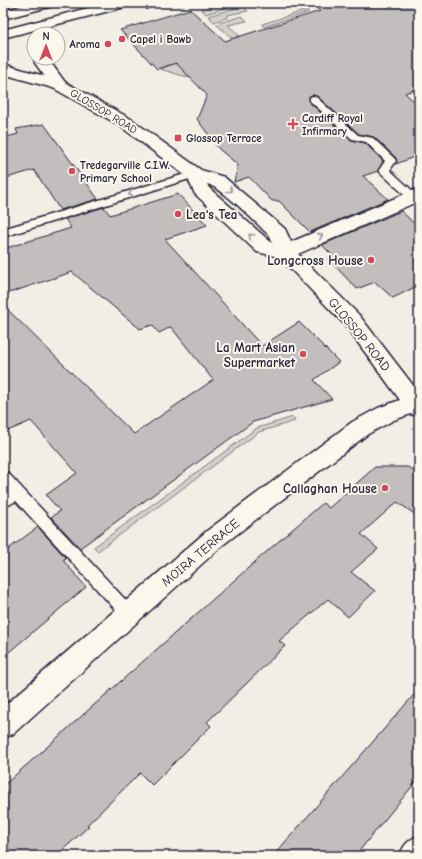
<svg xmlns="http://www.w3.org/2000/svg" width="422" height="859" font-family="'Comic Neue',sans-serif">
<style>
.green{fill:#d4d1cc;stroke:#7b7a84}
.building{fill:#c2bebe;stroke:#22223b}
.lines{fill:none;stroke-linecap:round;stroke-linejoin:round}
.lane-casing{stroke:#22223b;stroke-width:3}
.street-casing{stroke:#22223b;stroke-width:3}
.primary-casing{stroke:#22223b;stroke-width:3}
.path{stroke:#22223b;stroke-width:2;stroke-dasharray:2 2;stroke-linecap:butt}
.lane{fill:#fbf7ec;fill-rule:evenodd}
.street{fill:#fbf7ec;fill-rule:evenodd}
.primary{fill:#fbf7ec;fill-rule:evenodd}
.oneway{stroke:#99979c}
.poi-dot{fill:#d1495b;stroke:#fbf7ec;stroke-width:1.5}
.labels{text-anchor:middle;stroke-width:4;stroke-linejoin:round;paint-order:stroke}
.far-poi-label{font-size:11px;font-weight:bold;fill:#22223b;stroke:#fbf7ec;text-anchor:start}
.far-street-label{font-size:11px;fill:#22223b;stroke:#fbf7ec}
.poi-label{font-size:13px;font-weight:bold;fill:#22223b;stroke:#fbf7ec;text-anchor:end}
.street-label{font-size:13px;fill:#22223b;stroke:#fbf7ec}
</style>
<rect width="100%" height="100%" fill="#f2eee5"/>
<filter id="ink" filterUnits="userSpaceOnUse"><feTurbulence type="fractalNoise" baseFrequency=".025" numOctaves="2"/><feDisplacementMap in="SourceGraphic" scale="8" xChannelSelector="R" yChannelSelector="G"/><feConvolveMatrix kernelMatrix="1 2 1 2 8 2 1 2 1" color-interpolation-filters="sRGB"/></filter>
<g filter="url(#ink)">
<path class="green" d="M223,3H242L228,5L229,7L206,14L201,9Z
M243,6L248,11L227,15L229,17L214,22L208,16Z
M307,10L309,12L264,27L262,24Z
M242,16L247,21L228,25L241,37L233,39L216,24Z
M177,63L190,78L160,69Z
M293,417L295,421L259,432L98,551L94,547L257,428Z"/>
<path class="building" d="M311,3H419V88L405,93L419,106V155L396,164V158L374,137L359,134L317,96H310L309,102L351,140L365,143L383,161L378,171L363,176L388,199L310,232L279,201H272L249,177L234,182L238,165L219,149L197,119L207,95L176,63L157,69L120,30L190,9L225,41L320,11Z
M44,124L52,135L98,199L60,210L34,170L3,179V138L18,134L16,129Z
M178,194L207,225L165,239L262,346L299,322L339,362L314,380L332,399L253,422L80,548L51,517L60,511L46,495L77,473L31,421L3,433V305L134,434L213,380L171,327L159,333L152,325L140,329L72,272L3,295V249L71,228L65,219L104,207L110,215Z
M401,211L419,228V285L393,298L375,282L357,289L328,259L333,256L322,245Z
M375,467H408L419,474V517L397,502L361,534L378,549L351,572L375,591L348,617L328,599L279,641L285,646L207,722L211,726L152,785L140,773L87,825L89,826L56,856H3V786L265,553L323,503L329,508Z
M38,527L66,558L63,560L86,587L3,657V553Z
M419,689V778L355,856H273Z"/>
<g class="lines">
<g class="lane-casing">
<path id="lane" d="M313,96L316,97L358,135L373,138L395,159L396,161L390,170L417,195L418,197L417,199H409L380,172L379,170L385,161L366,142L352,139L310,101V97Z
M195,171L199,172L200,174L199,176L3,237V229Z
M3,471L8,473L133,608L135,613L133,618L128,620L123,618L16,501L3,508V495L8,492L3,486Z"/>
</g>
<g class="street-casing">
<path id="street" d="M3,64L65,82L131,119L201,170L224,177L285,229L291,242L419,188V201L298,254L359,315L419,393V417L411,414L394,420L368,434L224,544L13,734L3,738V707L208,530L352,422L378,408L400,400L345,325L279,257L257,252L195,194L187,177L119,125L53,88L3,74ZM207,184C223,188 256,223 270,236L272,243L209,188Z
M419,835V856H399C404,845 408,840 419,835Z"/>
</g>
<g class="primary-casing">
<path id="primary" d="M31,3H55L53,6L3,19V11Z
M107,3H131L129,6L3,38V30Z
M34,58H50L51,63L67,85L65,88H53L35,63Z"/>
</g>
<path class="path" d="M146,9L165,3"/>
<use href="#lane" class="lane"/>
<use href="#street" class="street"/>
<use href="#primary" class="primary"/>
</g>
<defs><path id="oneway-chevron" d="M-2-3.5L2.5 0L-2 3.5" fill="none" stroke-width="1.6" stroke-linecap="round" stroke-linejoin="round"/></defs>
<g class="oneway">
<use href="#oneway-chevron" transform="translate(230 190) rotate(38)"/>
<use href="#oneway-chevron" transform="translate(131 194) rotate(163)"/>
<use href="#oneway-chevron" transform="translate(251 236) rotate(-138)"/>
<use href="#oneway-chevron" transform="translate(320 236) rotate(-23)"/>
</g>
</g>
<g class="poi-dot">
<circle cx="122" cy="39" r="4"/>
<circle cx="108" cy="44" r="4"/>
<path d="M291 118h4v4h4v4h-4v4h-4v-4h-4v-4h4z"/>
<rect x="174" y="134" width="8" height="8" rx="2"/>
<circle cx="72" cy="171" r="4"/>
<circle cx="178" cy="214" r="4"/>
<circle cx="371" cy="260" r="4"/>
<circle cx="303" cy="354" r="4"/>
<circle cx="385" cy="488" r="4"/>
</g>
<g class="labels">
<g class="far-poi-label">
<text x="130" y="43">Capel i Bawb</text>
<text x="100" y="48" text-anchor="end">Aroma</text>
<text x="302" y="122">Cardiff Royal<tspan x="302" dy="13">Infirmary</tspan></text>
<text x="186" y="142">Glossop Terrace</text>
<text x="80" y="169">Tredegarville C.I.W.<tspan x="80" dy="13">Primary School</tspan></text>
</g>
<g class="far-street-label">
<text transform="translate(104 111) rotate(31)" y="4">GLOSSOP ROAD</text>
</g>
<g class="poi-label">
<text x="186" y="219" text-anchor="start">Lea's Tea</text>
<text x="363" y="265">Longcross House</text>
<text x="295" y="352">La Mart Asian<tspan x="295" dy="15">Supermarket</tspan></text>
<text x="377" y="493">Callaghan House</text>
</g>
<g class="street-label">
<text transform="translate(360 334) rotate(51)" y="5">GLOSSOP ROAD</text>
<text transform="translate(200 552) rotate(-40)" y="5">MOIRA TERRACE</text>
</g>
</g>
<rect width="422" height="859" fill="none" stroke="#fbf7ec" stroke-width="16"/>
<rect x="8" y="8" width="406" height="843" fill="none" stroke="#22223b" stroke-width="1.5" filter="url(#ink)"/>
<g transform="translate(46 46)"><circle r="19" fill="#fbf7ec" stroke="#a4a2a5"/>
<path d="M0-3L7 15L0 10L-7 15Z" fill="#d1495b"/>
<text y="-6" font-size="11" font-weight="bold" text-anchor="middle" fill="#22223b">N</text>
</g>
</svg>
